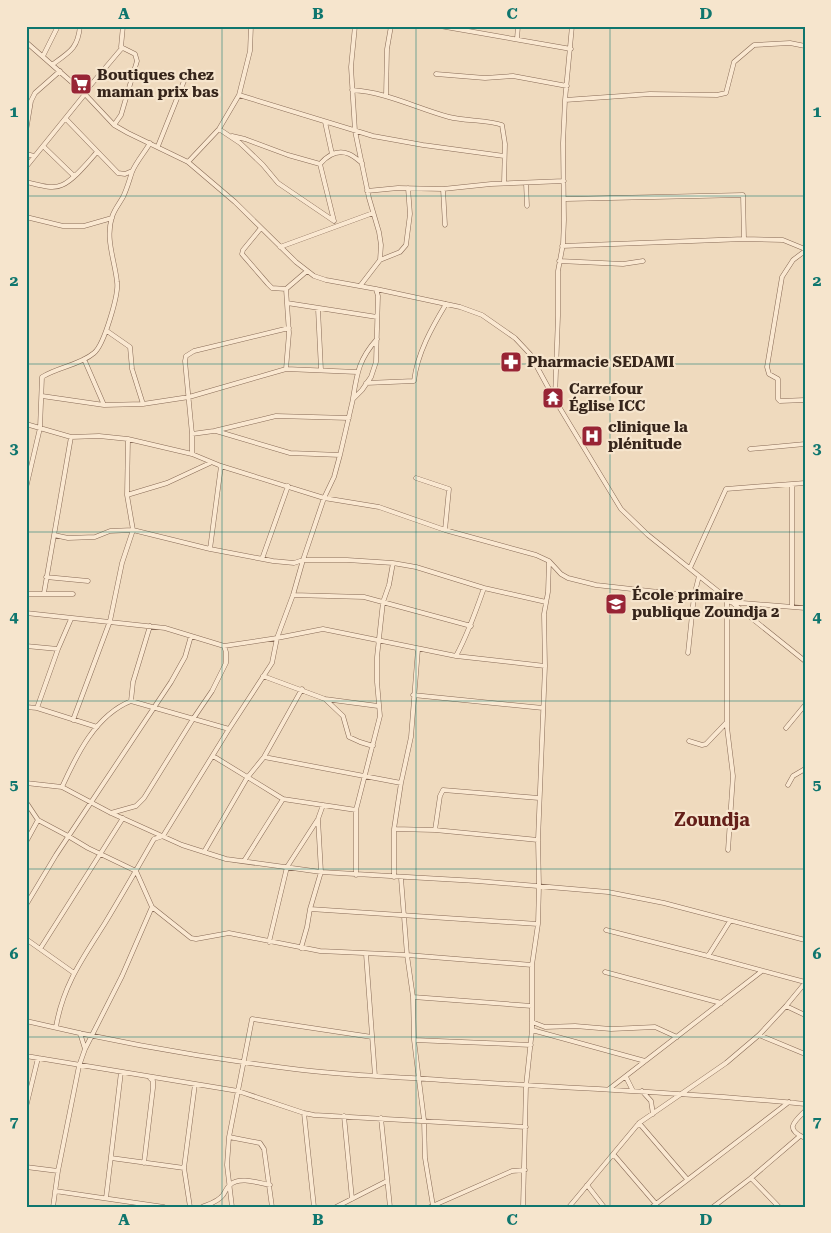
<svg xmlns="http://www.w3.org/2000/svg" width="831" height="1233" font-family="'Roboto Serif',serif">
<style>
.lines{fill:none;stroke-linecap:round;stroke-linejoin:round}
.minor-casing{stroke:#876a56;stroke-width:5}
.minor{stroke:#fae8d1;stroke-width:4}
.grid{fill:none;stroke:#0f766e;stroke-width:1;stroke-opacity:0.55}
.labels{text-anchor:middle;stroke-width:4.5;stroke-linejoin:round;paint-order:stroke}
.poi-label{font-size:15px;font-weight:bold;fill:#36251b;stroke:#f6e5cd;text-anchor:start}
.quarter-label{font-size:18px;font-weight:bold;fill:#641f19;stroke:#f6e5cd}
.neatline{fill:none;stroke:#0f766e;stroke-width:2}
.grid-label{font-size:16px;text-anchor:middle;font-weight:bold;fill:#0f766e}
</style>
<rect width="100%" height="100%" fill="#efdabe"/>
<g class="lines">
<g class="minor-casing">
<path id="minor" d="M355,26L351,67L355,131L369,198L379,232L381,245L380,260L360,286
M440,26L571,49
M517,39L518,26
M26,42L83,92L114,125L128,133L188,162L235,202L296,262L314,276L326,280L376,289L460,307L482,315L515,338L530,354L555,400L621,509L648,535L805,661
M43,56L58,26
M53,64C70,52 78,48 80,26
M436,74L485,78L513,76L567,86
M352,90C386,92 416,108 449,117C464,121 490,120 502,125L505,144L504,183
M84,93L122,48
M239,95L373,136L423,145L504,156
M386,96L387,49L391,26
M565,100L650,94L717,95L726,93L734,62L754,45L790,43L805,46
M66,119L118,173L125,174L132,171
M325,122L332,154
M114,125L121,115L137,61L135,54L121,47L123,26
M219,129L240,143L263,165L278,183L334,221
M26,131L31,101L35,93L60,71
M232,136L245,139L288,155L320,164
M43,146L74,176
M158,146L184,81
M26,154L34,156
M188,162L219,129L239,95L250,51L251,26
M320,164L334,221
M320,164C327,156 337,149 349,154C354,156 358,160 362,163
M26,167L85,94
M26,182C36,184 52,190 62,185C74,180 88,162 97,152
M526,183L527,206
M443,189L445,225
M367,191L398,188L443,189L491,184L564,181
M566,199L743,195L744,239
M26,217L63,226H84L112,218
M261,228L243,250L242,254L268,284L272,288L286,289L307,271
M562,246L744,239L783,240L805,249
M280,247L373,213
M805,251L793,260L782,277L767,367L769,374L778,379V399L780,401L805,400
M380,260L400,252L406,245L410,214L408,188
M559,261L623,264L643,261
M287,303L377,317
M318,309L321,370
M107,331L130,347L132,369L143,404
M84,359L104,405
M286,369L289,333L286,289
M366,383L414,381C417,354 432,327 446,304
M42,396L104,405L143,404L189,397L286,369L357,372
M353,398C357,373 359,359 377,339
M555,398L558,316V271L563,244L564,220L563,143L565,100L572,26
M26,424L71,437L99,436L128,439L192,454L221,466L324,498L379,507L445,530L536,555L549,561L561,574L568,578L596,585L694,596
M216,431L290,453L340,455
M192,434L185,361L186,356L194,351L289,328
M750,449L805,444
M192,454V434L214,431L276,416L349,418
M416,478L449,489L445,530
M26,488L40,428L42,377C58,367 80,365 94,353C104,345 119,294 117,282C115,261 105,239 112,217C114,210 119,204 123,197C127,189 129,181 132,172C136,162 145,152 150,143
M127,495L167,483L210,463
M54,535L68,538L95,537L110,531L133,530L210,549L273,561L294,563L303,560H347L393,563L416,567L484,588L546,602
M210,549L221,466
M262,559L288,486
M690,568L726,489L805,483
M46,577L88,581
M44,593L71,437
M26,594H73
M293,595L364,597L471,626
M727,599V727L733,776L728,850
M730,602L805,608
M792,607V484
M26,613L165,628L224,646L277,638L323,629L456,656L545,666
M26,646L58,649
M688,653L694,596L699,576
M456,656C468,634 476,611 484,588
M263,676L325,699L378,706
M413,695L543,708
M325,699L343,716L349,737L360,742L373,746
M131,701L133,682L150,626
M26,707L37,708L97,727
M37,708L58,649L71,619
M73,720L110,621L122,563L133,530L127,495L128,439
M786,728L805,705
M689,741L702,745L706,744L727,722
M213,756L283,799L356,810
M264,757L401,783
M26,783L62,787L111,813L182,845L226,859L321,872L477,881L608,892L664,903L805,940
M788,785L793,776L805,769
M62,787C77,754 96,715 131,701L229,729
M26,802L38,820L68,836L88,848L136,871L152,907L191,938L196,939L229,933L320,951L407,955L532,965
M111,813L136,806L144,798L193,719L212,691L226,663V652L224,646
M394,829L435,830L538,840
M435,830L440,796L443,790L539,798
M26,842L38,820
M204,852L247,778L264,757L302,689
M244,861L283,799
M356,875V810L380,716L377,682V657L383,602L389,585L393,563
M394,877V829L401,783L411,737L418,649
M401,878L407,955L413,997L414,1040L424,1120L425,1158L433,1206
M26,905L56,855L171,682L185,657L191,636
M310,909L538,924
M606,930L708,956L805,982
M26,939L74,973
M269,942L287,867L318,819L323,805
M301,948L307,927L310,909L321,872L318,819
M40,949L123,818
M366,954L375,1076
M708,956L730,921
M605,972L721,1003
M413,997L532,1006
M786,1006L805,1015
M26,1021C114,1042 204,1058 294,1069C338,1075 383,1076 427,1079C553,1088 679,1091 805,1104
M532,1022L545,1027L575,1026L611,1029L655,1027L677,1037
M56,1027C63,985 83,958 105,923C122,895 138,867 154,839L163,836L229,729L272,663L277,638L293,595L303,560L324,498L334,477L340,455L353,399L362,390L371,377L376,362L378,296L376,289
M532,1030L645,1061
M80,1033L85,1049
M759,1035L805,1054
M414,1040L531,1045
M26,1056L238,1091L304,1113L314,1115L526,1127
M626,1077L633,1091
M609,1089L762,971
M642,1091L651,1101L653,1114
M26,1107L38,1058
M805,1111C794,1122 784,1129 805,1138
M304,1113L314,1207
M344,1116L352,1199
M381,1118L390,1207
M639,1123L687,1179
M229,1137L260,1143L264,1149L272,1207
M614,1155L656,1204
M111,1158L184,1168
M144,1163L153,1088V1081L149,1077
M26,1167L58,1171
M751,1178L779,1207
M587,1185L604,1207
M55,1191L164,1207
M106,1198L121,1072
M53,1207L58,1171L79,1066L85,1049L122,976L152,907
M190,1207L184,1168L195,1084
M202,1207C209,1204 218,1202 223,1195C225,1192 227,1187 230,1185C239,1176 259,1183 270,1185
M232,1207L227,1165L229,1137L252,1019L372,1037
M336,1207L387,1181
M430,1207L512,1171L525,1170
M523,1207L526,1086L532,1030V965L538,924L539,886L538,840L545,666L544,614L548,592L549,561
M569,1207L639,1123L726,1063L759,1035L786,1006L805,983
M652,1207L789,1102
M713,1207L751,1178L800,1136"/>
</g>
<use href="#minor" class="minor"/>
</g>
<path class="grid" d="M222,26V1207M416,26V1207M610,26V1207M26,196H805M26,364H805M26,532H805M26,701H805M26,869H805M26,1037H805"/>
<defs>
<g id="supermarket-square" transform="scale(1.125)"><rect x="-9" y="-9" width="18" height="18" rx="4" fill="#982435" stroke="#f6e5cd"/><path d="M-6-5.5h2.5l.6 2H6L4.5 2H-2.5L-4.4-4H-6ZM-1.5 3.2a1.3 1.3 0 1 0 .1 0ZM3 3.2a1.3 1.3 0 1 0 .1 0Z" fill="#fff"/></g>
<g id="pharmacy-square" transform="scale(1.125)"><rect x="-9" y="-9" width="18" height="18" rx="4" fill="#982435" stroke="#f6e5cd"/><path d="M-2-6h4v4h4v4h-4v4h-4v-4h-4v-4h4Z" fill="#fff"/></g>
<g id="temple-square" transform="scale(1.125)"><rect x="-9" y="-9" width="18" height="18" rx="4" fill="#982435" stroke="#f6e5cd"/><path d="M0-6L5-2H3V0L6.5 2.5H4V6H1.5V3h-3V6H-4V2.5H-6.5L-3 0V-2H-5Z" fill="#fff"/></g>
<g id="hospital-square" transform="scale(1.125)"><rect x="-9" y="-9" width="18" height="18" rx="4" fill="#982435" stroke="#f6e5cd"/><path d="M-5-5h3v3.5h4V-5h3V5h-3V1.5h-4V5h-3Z" fill="#fff"/></g>
<g id="school-square" transform="scale(1.125)"><rect x="-9" y="-9" width="18" height="18" rx="4" fill="#982435" stroke="#f6e5cd"/><path d="M0-5L7-2L0 1L-7-2ZM-4 1L0 2.5L4 1V4Q0 6-4 4Z" fill="#fff"/></g>
</defs>
<g fill-rule="evenodd">
<use href="#supermarket-square" x="81" y="84"/>
<use href="#pharmacy-square" x="511" y="362"/>
<use href="#temple-square" x="553" y="398"/>
<use href="#hospital-square" x="592" y="436"/>
<use href="#school-square" x="616" y="604"/>
</g>
<g class="labels">
<g class="poi-label">
<text x="97" y="80">Boutiques chez<tspan x="97" dy="17">maman prix bas</tspan></text>
<text x="527" y="367">Pharmacie SEDAMI</text>
<text x="569" y="394">Carrefour<tspan x="569" dy="17">Église ICC</tspan></text>
<text x="608" y="432">clinique la<tspan x="608" dy="17">plénitude</tspan></text>
<text x="632" y="600">École primaire<tspan x="632" dy="17">publique Zoundja 2</tspan></text>
</g>
<g class="quarter-label">
<text x="712" y="826">Zoundja</text>
</g>
</g>
<rect width="831" height="1233" fill="none" stroke="#f6e5cd" stroke-width="55"/>
<rect x="28" y="28" width="776" height="1178" class="neatline"/>
<g class="grid-label">
<text x="124" y="19">A</text>
<text x="318" y="19">B</text>
<text x="512" y="19">C</text>
<text x="706" y="19">D</text>
<text x="14" y="117">1</text>
<text x="817" y="117">1</text>
<text x="14" y="286">2</text>
<text x="817" y="286">2</text>
<text x="14" y="454">3</text>
<text x="817" y="454">3</text>
<text x="14" y="622">4</text>
<text x="817" y="622">4</text>
<text x="14" y="790">5</text>
<text x="817" y="790">5</text>
<text x="14" y="959">6</text>
<text x="817" y="959">6</text>
<text x="14" y="1127">7</text>
<text x="817" y="1127">7</text>
<text x="124" y="1225">A</text>
<text x="318" y="1225">B</text>
<text x="512" y="1225">C</text>
<text x="706" y="1225">D</text>
</g>
</svg>
